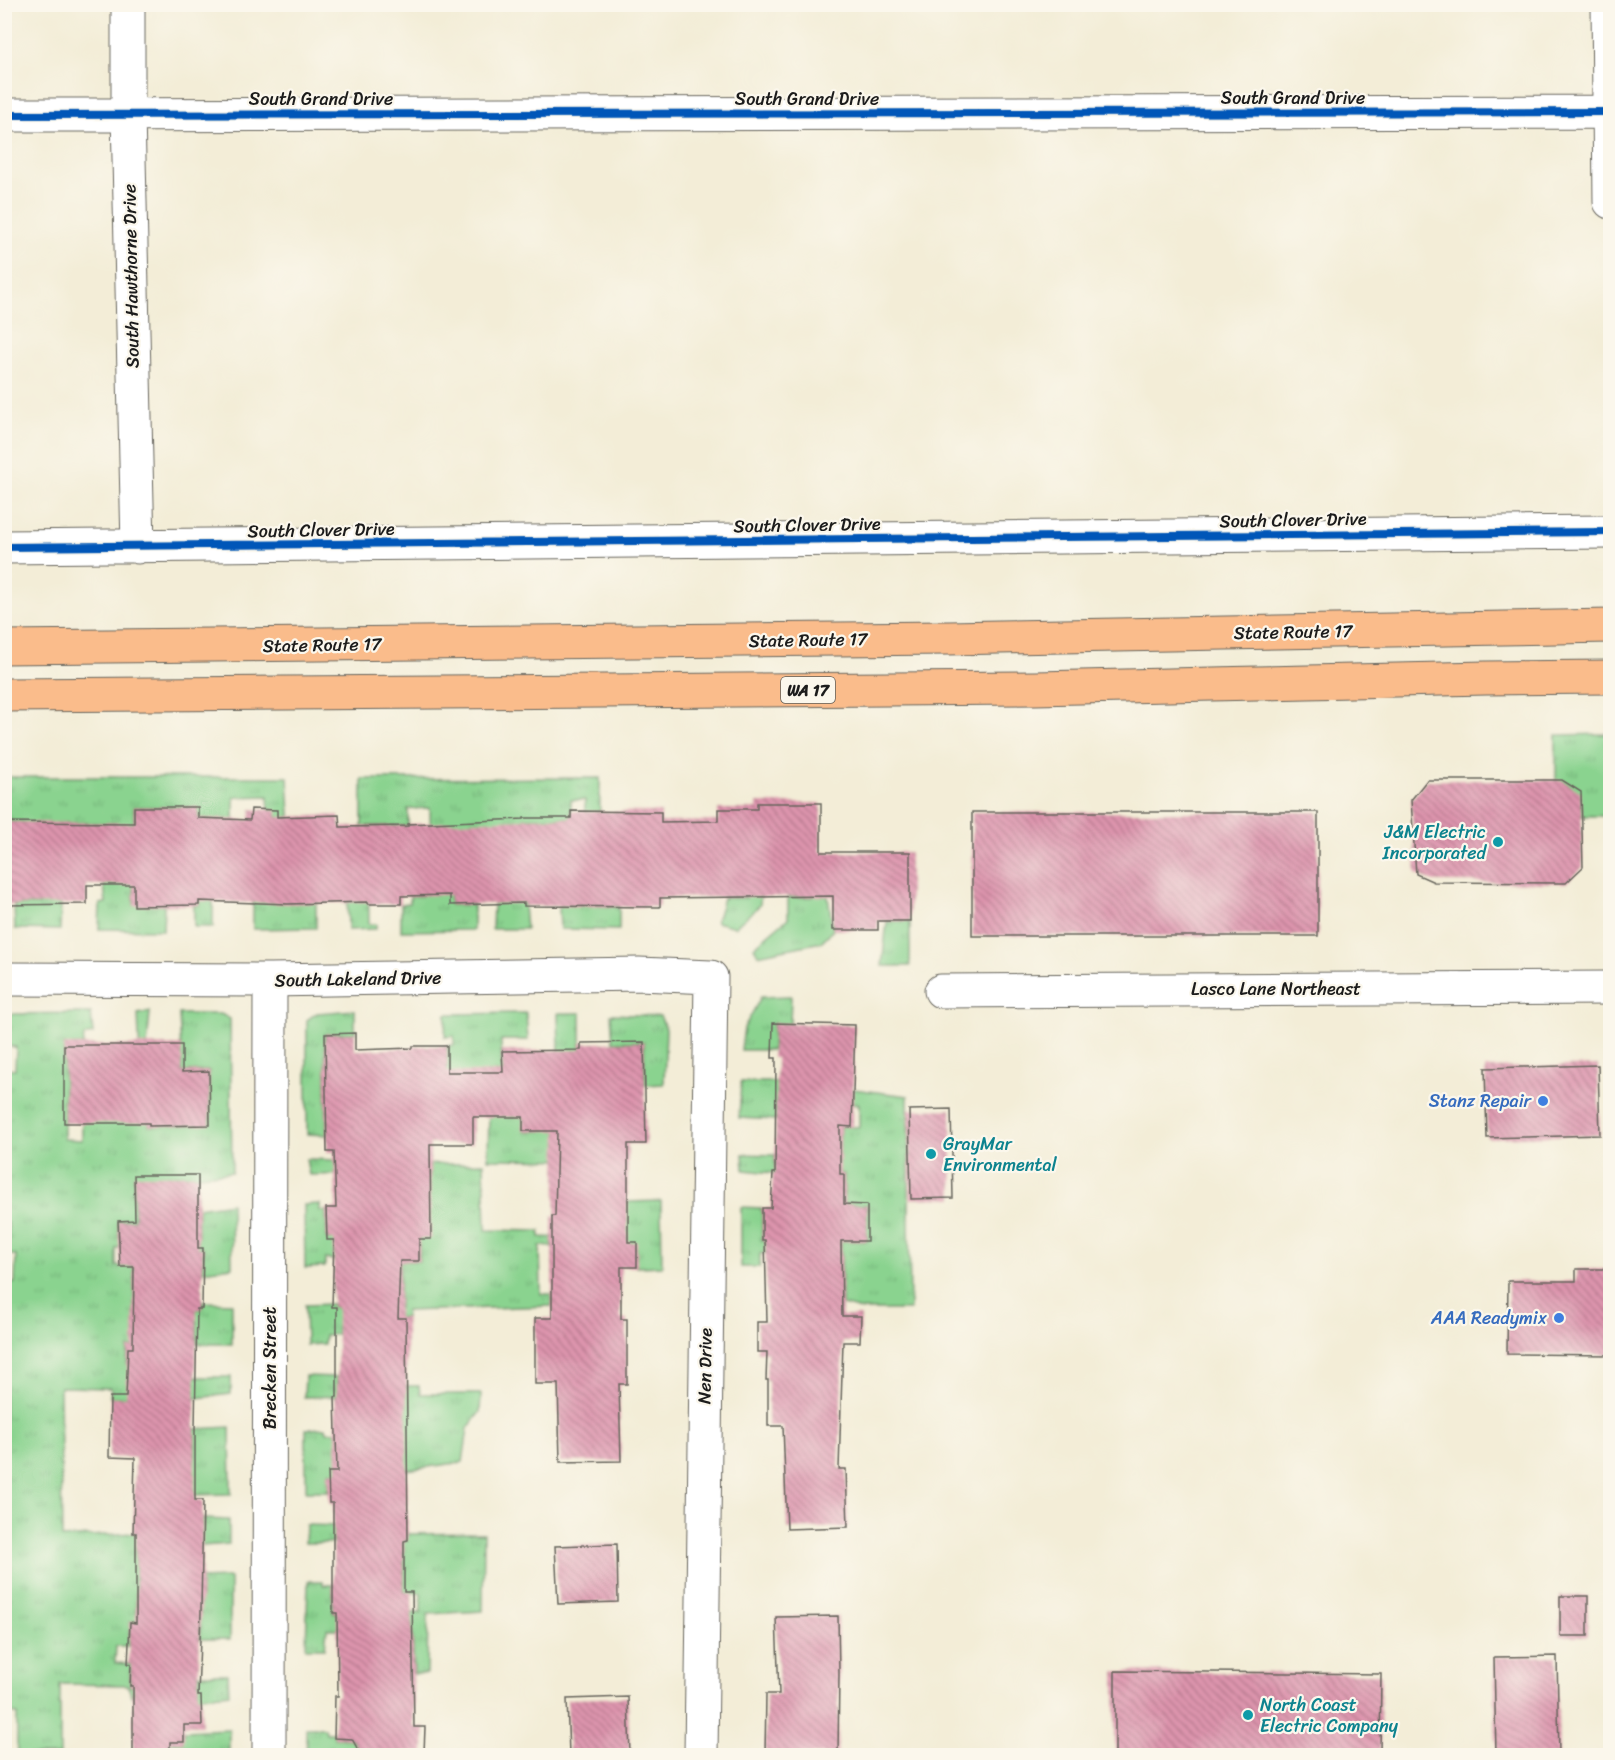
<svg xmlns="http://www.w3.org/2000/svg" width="1615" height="1760" font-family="Sriracha,sans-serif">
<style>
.grass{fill:url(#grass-tufts);stroke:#537856;stroke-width:1.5}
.building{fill:url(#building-back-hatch)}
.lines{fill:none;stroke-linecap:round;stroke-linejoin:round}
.minor-casing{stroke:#67655d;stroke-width:35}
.highway-casing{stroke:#67655d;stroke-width:35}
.minor{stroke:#fff;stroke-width:33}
.highway{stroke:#fabc8b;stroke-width:33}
.cycleway-casing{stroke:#fbf7ec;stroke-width:11}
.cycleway{stroke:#0057b8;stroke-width:8}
.culture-dot{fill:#0f9aa8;stroke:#fbf7ec;stroke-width:2}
.shop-dot{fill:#3f7fe0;stroke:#fbf7ec;stroke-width:2}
.labels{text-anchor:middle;stroke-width:4.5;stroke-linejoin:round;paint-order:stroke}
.shield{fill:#fbf7ec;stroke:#5f5e5a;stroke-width:1.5}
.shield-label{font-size:16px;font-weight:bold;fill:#1c1c1c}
.street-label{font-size:18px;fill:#1c1c1c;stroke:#fbf7ec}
.culture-label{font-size:18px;fill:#0d838f;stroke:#fbf7ec;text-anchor:start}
.shop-label{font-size:18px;fill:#366cbe;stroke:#fbf7ec;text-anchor:end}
</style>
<defs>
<pattern id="grass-tufts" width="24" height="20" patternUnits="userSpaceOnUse" patternTransform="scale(1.5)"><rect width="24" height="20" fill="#8ad38f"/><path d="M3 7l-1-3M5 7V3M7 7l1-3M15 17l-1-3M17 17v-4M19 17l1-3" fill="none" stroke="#76b57b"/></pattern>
<pattern id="building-back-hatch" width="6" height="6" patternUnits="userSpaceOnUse" patternTransform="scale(1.5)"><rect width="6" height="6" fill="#dd94ad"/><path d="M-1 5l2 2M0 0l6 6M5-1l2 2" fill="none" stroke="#b2788c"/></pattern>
</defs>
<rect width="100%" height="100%" fill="#fbf7ec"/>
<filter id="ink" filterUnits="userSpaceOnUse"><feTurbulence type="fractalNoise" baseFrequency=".0167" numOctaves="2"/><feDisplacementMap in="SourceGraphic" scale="12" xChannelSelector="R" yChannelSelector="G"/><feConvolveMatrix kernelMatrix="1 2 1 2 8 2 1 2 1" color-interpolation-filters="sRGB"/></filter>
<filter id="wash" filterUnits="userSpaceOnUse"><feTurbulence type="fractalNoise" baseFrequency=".008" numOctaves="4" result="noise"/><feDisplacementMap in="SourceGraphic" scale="24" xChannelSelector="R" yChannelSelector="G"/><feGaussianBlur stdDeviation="1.35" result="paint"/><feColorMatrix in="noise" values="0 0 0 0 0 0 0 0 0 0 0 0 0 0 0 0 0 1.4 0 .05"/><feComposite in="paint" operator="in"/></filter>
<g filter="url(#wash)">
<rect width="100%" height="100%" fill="#f3edd7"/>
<path class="grass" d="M1610,734V816H1581L1580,792L1556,780V735Z
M4,777H288L291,834L316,903V928L253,929V903L269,810L268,796L234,797V820L213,901V927H194V905H199L198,807H134V905H164L163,930L99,929L100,904L106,903L104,885L118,823H61V904L60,930L15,929L14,905H39V823L5,822Z
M600,778L599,906L619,907V930L560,929L559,906L585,863V800H571V818H525L524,906L526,929H492L493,904L447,843L450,905H473V930L401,931V904L410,903V896H422L432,885L430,808L408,809V826H367L369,924H376V929L348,930L347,891L362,837V779Z
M746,876L761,888L760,905L735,927L716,922L723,898H746Z
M813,887L827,890L833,930L821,942L758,955L754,947L788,918V897H813Z
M887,921H910V966H882Z
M791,996L790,1024L773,1023L772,1050H741L744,1028L761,997Z
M355,1010V1033L325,1034L327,1135L307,1134V1020L317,1013Z
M150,1012L147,1046L149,1126L210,1124L209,1071L182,1072L179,1014H221L230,1019L232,1172L198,1175L134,1176V1220L118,1221L119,1238L198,1237V1208L231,1203L232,1267L203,1271V1248H116V1266L134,1267V1309H202L203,1302L232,1303V1344H197V1322L150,1320L149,1348H128L127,1365L189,1377H231V1394L196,1398L110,1397L111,1388L60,1387L62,1538L133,1533L169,1534L203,1519L229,1520V1544L201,1546H136V1612L187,1598L201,1597V1579L230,1578V1639H200L201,1625L130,1622L129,1646H116L115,1663L131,1664L130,1686L198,1689L199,1674H228L229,1693L201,1696L133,1697L127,1685L60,1684V1755H17V1714L5,1713V1662L8,1661L7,1616L4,1615V1284L15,1283L16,1255H8V1223H4L5,1068L15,1069L16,1047L5,1046V1014L91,1013L93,1034L84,1036L83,1045L64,1046V1139L82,1140V1123L140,1063L138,1014Z
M526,1013L528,1040H501L503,1116L523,1117L524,1131H542L559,1051L558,1013H581V1160L488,1159L489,1110L447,1072V1046L454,1045V1036L445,1037L446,1014Z
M611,1014L660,1016L666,1029L664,1084L645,1085L644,1042H613Z
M741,1082H780L781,1088L853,1089L908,1096L910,1310H861L842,1305L841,1244L779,1250L760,1254V1267H741V1207L762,1208V1240L867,1241V1205L844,1204V1174L773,1173L744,1170L743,1154L775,1155V1168L839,1169L840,1126L859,1127V1104L776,1102V1120L739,1118Z
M306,1159L337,1160L340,1167L484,1163L486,1230L540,1231V1237L622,1238L628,1202L661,1201L662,1266L637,1267L552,1242V1247L540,1246L541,1294H552V1306L406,1311L405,1318H338L337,1334L325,1335L324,1344L306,1345L305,1305L333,1304V1307L399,1308L400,1261H419V1245L334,1243V1260L325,1259V1267L305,1268L304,1205L320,1204V1211H326L327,1240L430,1173L309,1175Z
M305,1376L337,1377V1385L419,1386L420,1394H481L480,1412L468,1428L463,1462L406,1470L329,1472L328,1491H306V1429L326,1428L327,1432L363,1431L405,1395L304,1397Z
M230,1427L231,1494L188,1495L195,1458V1429Z
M306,1525L343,1526V1542L407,1541L408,1534L484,1533L483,1611L428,1614L427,1674H414L412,1622L365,1629H327L325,1648H306L308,1581H323V1585H333V1613H421V1593L404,1592V1547L333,1546L334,1543H305Z
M306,1728H325L326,1733H334V1738L352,1739L361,1755H306Z
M229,1729V1755H170V1742H183L184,1731Z"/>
<g id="blocks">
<path class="building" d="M1427,780H1562L1581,792L1583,867L1566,883L1434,882L1416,874L1411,800Z
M757,803H821V852H910V921H878V930H833V896L660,898V907L524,906V903L450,905V895L401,896V904H368V902L288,904L199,901V905L134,906V885H87V904L4,905V822L134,823V807H198V818L250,820L251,809L277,810V817L339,815L340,827L408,826V824L524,819V818H571V811L661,812V822L718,821V809H757Z
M972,812H1318V936H972Z
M773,1023L855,1025L852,1127L840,1126V1174H844V1204L867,1205V1241H841L842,1316H861L860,1342H843L839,1469H846L848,1527L787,1529L783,1426H768V1380H766L767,1352H757V1322H767L765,1240H762V1208H771L773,1173H775L776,1058H772Z
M355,1033V1050L413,1048V1046H447V1072H503L502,1051L581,1050V1043L644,1042L646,1144H628V1242H637V1267H621V1319H627V1384H619L621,1461L560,1462L558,1384H535V1318H552V1216H555L557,1131H523V1117H473V1144H430L431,1239H419V1261H400L398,1318H406L408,1540L404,1541V1592H412L414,1727H425L424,1753L405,1752V1755H361L352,1739L334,1738L335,1696H338L337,1613H333V1503H329L328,1472H337L335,1397H337V1307H332L334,1240H327L326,1208H336L334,1152H327L325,1034Z
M64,1045H182V1072L209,1071L210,1125L149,1126V1123H64Z
M1598,1065L1600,1135L1487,1138L1485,1068Z
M951,1109L953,1198L911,1199L909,1110Z
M134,1175H198V1248H203L202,1309H197L195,1429V1500H203L201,1611L198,1696H201L202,1725H184V1742H170V1755H133V1686H130L131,1664H128L130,1622L136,1623V1533H133L135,1458L109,1457L110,1397H126L128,1348H133L134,1267H120L118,1221L135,1220Z
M1576,1269H1611V1355L1507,1354L1508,1281H1576Z
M617,1544L618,1602L558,1604L555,1546Z
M1560,1596H1588V1636H1560Z
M838,1616L839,1673L838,1755H765L766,1694H779L776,1617Z
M1557,1656L1559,1755H1496L1494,1657Z
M1115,1671L1381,1674L1380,1755H1115Z
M628,1697L630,1755H569L567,1699Z"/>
</g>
</g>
<g filter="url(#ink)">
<use href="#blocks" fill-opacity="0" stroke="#67655d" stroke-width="1.5"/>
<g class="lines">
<g class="minor-casing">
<path id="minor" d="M128,4V115L138,547
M1608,4L1610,202
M4,115L1609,112
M4,547L1610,532
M4,979L270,980L639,974L711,977L701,1756
M941,991L1610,988
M269,1756L270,980"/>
</g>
<g class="highway-casing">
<path id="highway" d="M4,647L949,638L1610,626
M4,695L1036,688L1486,678L1610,677"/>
</g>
<use href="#minor" class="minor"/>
<use href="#highway" class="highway"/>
<g class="cycleway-casing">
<path id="cycleway" d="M4,115L1609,112
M4,547L1610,532"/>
</g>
<use href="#cycleway" class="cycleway"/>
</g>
</g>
<g class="culture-dot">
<circle cx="1498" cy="842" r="6"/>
<circle cx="931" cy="1154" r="6"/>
<circle cx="1248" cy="1715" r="6"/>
</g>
<g class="shop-dot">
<circle cx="1543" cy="1101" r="6"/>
<circle cx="1559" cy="1318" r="6"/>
</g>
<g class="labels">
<rect class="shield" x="781" y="677" width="54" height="26" rx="4.5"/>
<g class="shield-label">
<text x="808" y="696">WA 17</text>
</g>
<g class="street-label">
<text x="1293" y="104">South Grand Drive</text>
<text x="321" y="105">South Grand Drive</text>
<text x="807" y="105">South Grand Drive</text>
<text transform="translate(131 276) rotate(-91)" y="6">South Hawthorne Drive</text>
<text transform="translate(1293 520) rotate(-1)" y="6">South Clover Drive</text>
<text transform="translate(807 525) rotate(-1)" y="6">South Clover Drive</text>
<text transform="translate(321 530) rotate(-1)" y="6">South Clover Drive</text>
<text transform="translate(1293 632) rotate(-1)" y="6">State Route 17</text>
<text transform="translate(808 640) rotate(-1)" y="6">State Route 17</text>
<text transform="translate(322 645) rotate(-1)" y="6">State Route 17</text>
<text transform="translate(358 979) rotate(-1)" y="6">South Lakeland Drive</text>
<text x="1276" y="995">Lasco Lane Northeast</text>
<text transform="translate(705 1366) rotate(-89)" y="6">Nen Drive</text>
<text transform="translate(270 1368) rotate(-90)" y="6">Brecken Street</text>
</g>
<g class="culture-label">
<text x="1486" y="838" text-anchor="end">J&amp;M Electric<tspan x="1486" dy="21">Incorporated</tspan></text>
<text x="943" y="1150">GrayMar<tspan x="943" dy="21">Environmental</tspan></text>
<text x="1260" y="1711">North Coast<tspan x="1260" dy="21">Electric Company</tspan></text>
</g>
<g class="shop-label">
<text x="1531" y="1107">Stanz Repair</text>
<text x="1547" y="1324">AAA Readymix</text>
</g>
</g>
<rect width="1615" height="1760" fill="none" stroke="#fbf7ec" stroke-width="24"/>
</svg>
